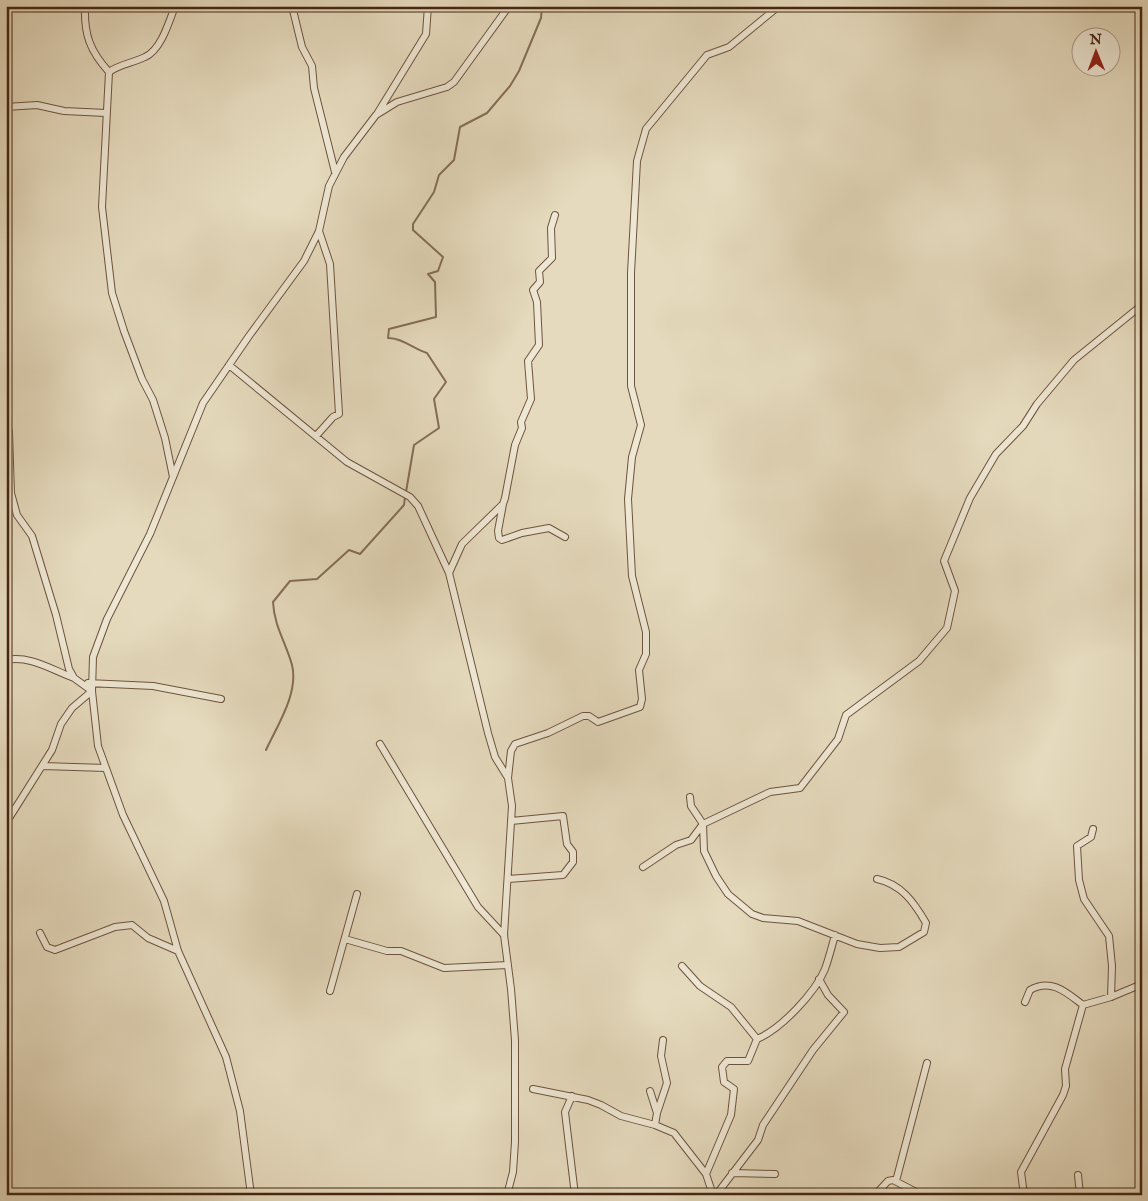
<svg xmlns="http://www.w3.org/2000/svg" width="1148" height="1201" font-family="'IM FELL English',serif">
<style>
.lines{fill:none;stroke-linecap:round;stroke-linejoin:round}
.stream{stroke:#856d56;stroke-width:2}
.minor-casing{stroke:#6e533e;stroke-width:8}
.minor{stroke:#eee7d4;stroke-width:6}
</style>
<rect width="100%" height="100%" fill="#e5dabd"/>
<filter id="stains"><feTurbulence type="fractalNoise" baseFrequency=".004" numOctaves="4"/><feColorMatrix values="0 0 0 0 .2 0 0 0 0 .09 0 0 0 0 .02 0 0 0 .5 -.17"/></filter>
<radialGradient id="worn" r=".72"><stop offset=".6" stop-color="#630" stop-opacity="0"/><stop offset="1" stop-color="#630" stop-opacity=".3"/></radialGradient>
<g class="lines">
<path class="stream" d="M406,492L414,445L439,428L434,399L446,382L427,353C413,349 403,338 388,338L389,329L436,317L435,282L428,274L438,271L443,257L413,230V224L434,192L439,175L454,160L460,127L487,113L510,86L519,71L541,18L542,6
M266,750C277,726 299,693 292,665C286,643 274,626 273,602L290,581L317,579L349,550L360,554L404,505L405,497"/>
<g class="minor-casing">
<path id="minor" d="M85,6C84,35 90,51 109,72L102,207L112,293L124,331L142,379L153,400L165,438L173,477
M292,6L302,47L312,66L314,88L335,172
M109,72C120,64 133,63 145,57C161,50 169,22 175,6
M6,107L37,105L64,111L106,113
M377,114L426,34L428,6
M229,365L347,462L410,497L418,506L449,573L488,733L495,757L508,778L512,806L504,935L511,989L515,1040V1142L513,1172L507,1195
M6,418L9,432L11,493L17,515L32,536L56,615L69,669L74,678L92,691
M316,436L333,417L339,414L330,264L319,231
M503,504L498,531L499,538L502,540L522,533L549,528L565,537
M449,573L462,544L503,504L505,498L515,445L522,428L521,422L531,399L528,361L539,345L537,302L533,290L540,282L539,271L552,258L551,228L555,215
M6,660C30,655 52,670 74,678
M88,683L153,686L221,699
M380,744L478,907L504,935
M42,766L106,768
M508,778L511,751L515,744L548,733L583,716H589L598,722L640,707L642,699L639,670L646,654V632L632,576L628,499L632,457L641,425L631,386V273L637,161L646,129L707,55L729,47L779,6
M690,797L691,806L703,824L704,851L716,876L728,894L752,914L763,918L798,921L857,944L880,948L899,947L924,932L926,923C914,902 901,884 877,879
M6,823L52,750L61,724L72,708L92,691
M1093,829L1091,837L1077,846L1079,880L1084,899L1109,936L1112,966L1111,997
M643,867L676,845L691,840L703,824L770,792L800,788L838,739L846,715L919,661L947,628L955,591L944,561L970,498L996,454L1023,426L1037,404L1074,360L1142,305
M508,879L563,875L573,862V852L567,844L563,816L511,821
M40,933L47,947L55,950L115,927L132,925L148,938L178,951
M345,939L387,951H401L444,968L508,965
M682,966L700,986L731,1007L757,1039L748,1061H727L722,1067L724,1082L734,1089L731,1115L706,1174
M330,991L357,894
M1025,1002L1030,990C1051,978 1066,992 1083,1005
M757,1039C781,1029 815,993 825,969C829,958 832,946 835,935
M533,1089L588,1100L601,1105L621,1116L655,1125L674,1133L706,1174L713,1195
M650,1091L657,1113L655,1125
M572,1096L565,1112L575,1195
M657,1113L667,1083L661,1056L663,1040
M732,1173L775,1174
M1078,1175L1080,1195
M896,1181L927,1063
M251,1195L240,1111L226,1057L178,951L164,901L123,815L98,746L92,691L93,657L107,619L150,534L203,403L249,336L304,261L319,231L329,186L344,157L376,115L397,102L447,87L454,82L509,6
M716,1195L758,1140L763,1125L813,1050L844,1012L828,995L819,979
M875,1195L888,1181L893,1180L922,1195
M1024,1195L1021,1172L1063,1095L1066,1086L1065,1069L1083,1005L1111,997L1142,984"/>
</g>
<use href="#minor" class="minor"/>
</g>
<rect width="1148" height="1201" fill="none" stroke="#e5dabd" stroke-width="25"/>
<rect x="8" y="8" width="1133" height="1186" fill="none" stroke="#462613" stroke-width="2.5"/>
<rect x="12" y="12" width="1123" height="1176" fill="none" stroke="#462613"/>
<g transform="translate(1096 52) rotate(359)"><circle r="24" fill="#eee7d4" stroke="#ab9a87"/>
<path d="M0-4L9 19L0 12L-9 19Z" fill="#8f2418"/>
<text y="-8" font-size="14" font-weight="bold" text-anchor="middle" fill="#462613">N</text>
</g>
<rect width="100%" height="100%" filter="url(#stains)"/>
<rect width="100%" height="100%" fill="url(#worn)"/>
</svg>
